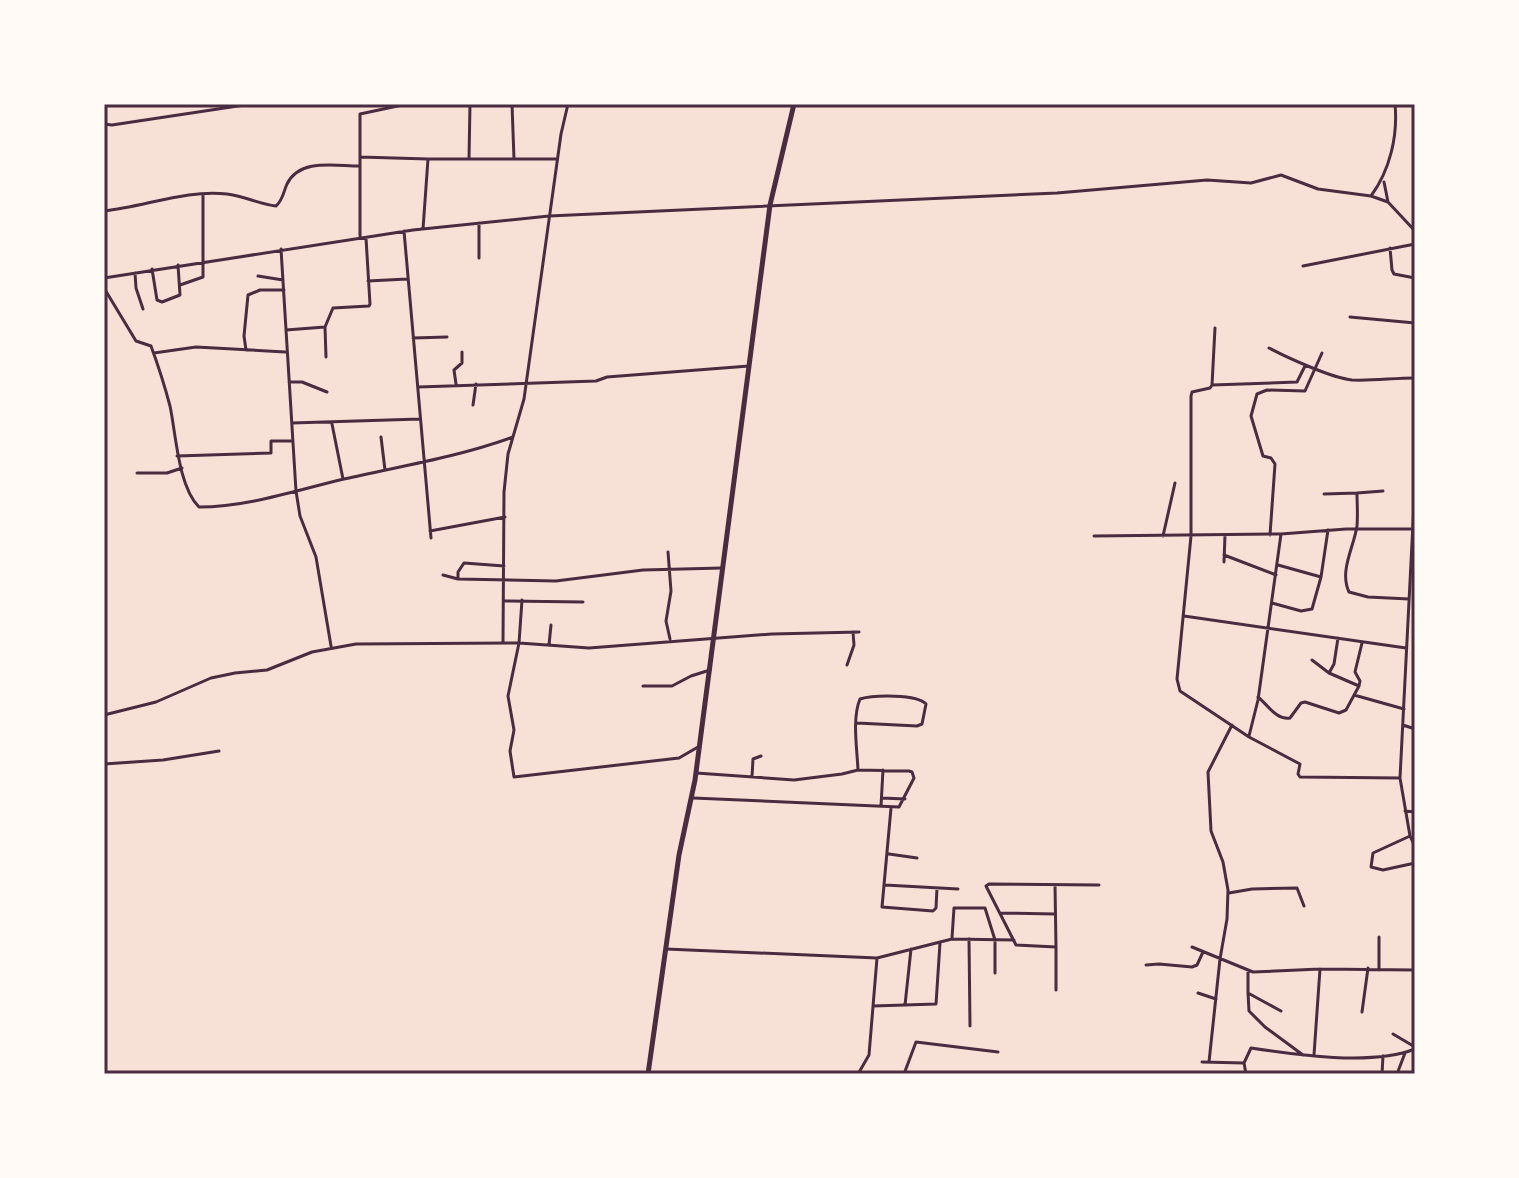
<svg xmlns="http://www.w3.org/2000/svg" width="1519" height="1178" font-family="Ubuntu,sans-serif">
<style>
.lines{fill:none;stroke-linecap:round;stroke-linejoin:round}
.minor{stroke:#4a2c40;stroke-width:3}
.trunk{stroke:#4a2c40;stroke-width:5}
.neatline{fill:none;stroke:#4a2c40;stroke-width:3}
</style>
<rect width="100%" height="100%" fill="#f7e1d7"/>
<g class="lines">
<path class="minor" d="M512,104L514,159
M104,124L112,125L251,104
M360,157V114L407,104
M469,159L470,104
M1384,182L1388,202
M1371,196C1390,170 1398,136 1395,104
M104,211C144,207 187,189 227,194C244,196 259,204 276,206C283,200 283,193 287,184C300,158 335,166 359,166
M423,229L428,159H557
M404,231L431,538
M360,236V157L428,159
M1390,248L1392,270L1394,274L1415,278
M281,249L296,491L300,516L316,557L331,646
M479,258V223
M1303,266L1415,244
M152,269L157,300L162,302L180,295L178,265
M135,273L136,288L143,309
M258,276L283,280
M104,278L413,230L549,216L1057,193L1207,180L1251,183L1281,175L1318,189L1371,196L1388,202L1415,231
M368,281L407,279
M180,285L203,277V195
M104,288L136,341L151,346C158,365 165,387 170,406C176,434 178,486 199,507C248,507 297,490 344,479C401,466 458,457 513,437
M1350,317L1415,323
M1215,328L1212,385L1210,388L1192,392L1191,396V536L1177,679L1180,691L1249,737L1300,764L1298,774L1300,777L1400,778
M286,330L325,327
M413,338L447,337
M1269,348C1288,358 1332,378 1352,380C1372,381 1394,378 1415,378
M246,350L244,336L248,295L260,290H284
M154,353L196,347L285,352
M326,357L325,327L333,308L369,306L370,304L366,238
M289,382H302L327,392
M456,384L454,370L462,363V352
M1212,385L1297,382L1305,366
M418,387L596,381L607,377L749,366
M473,405L476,384
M292,423L420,419
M332,424L343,479
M381,437L385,470
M177,456L271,453V441H292
M137,473H167L182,468
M1415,484L1400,778L1410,836L1415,846
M1357,493L1383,491
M1324,494L1357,493C1357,504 1358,515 1357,526C1354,547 1339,571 1349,592L1368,597L1409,599
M430,531L505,517
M1270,535L1275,464L1271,458L1263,456L1251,416L1257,394L1267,390L1305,391L1322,353
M1094,536L1281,534L1346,529H1412
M1163,536L1175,483
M668,552L671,591L666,621L670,639
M1224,555L1276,575
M1224,562L1225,535
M1278,565L1321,577
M504,566L464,563L458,572V579L556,581L643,570L722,568
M443,575L458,579
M522,600L519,643L508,696L514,730L510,751L514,777L679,758L698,747
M505,601L583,602
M1272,603L1301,611L1312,609L1321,577L1328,530
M1184,616L1406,648
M503,643L504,492L508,454L524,399L561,134L568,104
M549,645L551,625
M1312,660L1329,673L1359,686
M847,665L854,645L853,632
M1329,673L1334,664L1338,638
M643,686H672L691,676L710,670
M1354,695L1404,709
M1258,697C1268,705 1276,720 1290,718L1301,703L1305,702L1339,713L1346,710L1359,686L1360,681L1355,672L1362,643
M104,715L156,702L211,678L235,673L267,670L312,652L356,644L519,643L589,648L772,634L859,632
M857,723L917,726L922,724L926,704C917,694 874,695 860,699C852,718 857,748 858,770
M1403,725L1415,729
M1249,736L1258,700L1281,534
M104,764L163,760L219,751
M752,777L753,759L761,756
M693,798L899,807L914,778L912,772L909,771L858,770L842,774L794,780L696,773
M882,798L905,799
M881,806L883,770
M891,808L882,907L933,911L936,908L937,888
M1405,811L1415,812
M1410,836L1373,853L1371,867L1383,870L1415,863
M889,854L917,858
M885,885L958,889
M1055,885L1056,947L1016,945L986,886L989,884L1099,885
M1229,893L1252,889L1297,888L1304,906
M1000,913L1055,914
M1379,937V970
M952,938L954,908H985L995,940V973
M969,939L970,1026
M1192,947L1253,972L1320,969L1415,970
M666,949L877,958L952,939L1014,940
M1146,965L1159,964L1192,967L1197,965L1203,952
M1248,970V993L1281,1011
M1056,990V947
M1198,993L1216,999
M1248,993L1249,1011L1265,1027L1303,1055
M905,1005L911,949
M873,1006L936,1004L940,943
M1362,1012L1368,968
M1393,1034L1415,1047
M1314,1055L1320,969
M1202,1062L1244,1063
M1209,1062L1220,959L1227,919L1228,890L1223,862L1211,831L1208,772L1232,725
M858,1074L869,1055L877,958
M904,1074L916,1042L998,1052
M1246,1074L1244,1063L1251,1048C1296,1055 1372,1066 1415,1049
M1382,1074L1383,1056
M1397,1074L1405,1053"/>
<path class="trunk" d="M648,1074L679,855L695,780L770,205L794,104"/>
</g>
<rect width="1519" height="1178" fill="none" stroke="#fffaf5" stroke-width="212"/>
<rect x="106" y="106" width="1307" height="966" class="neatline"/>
</svg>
